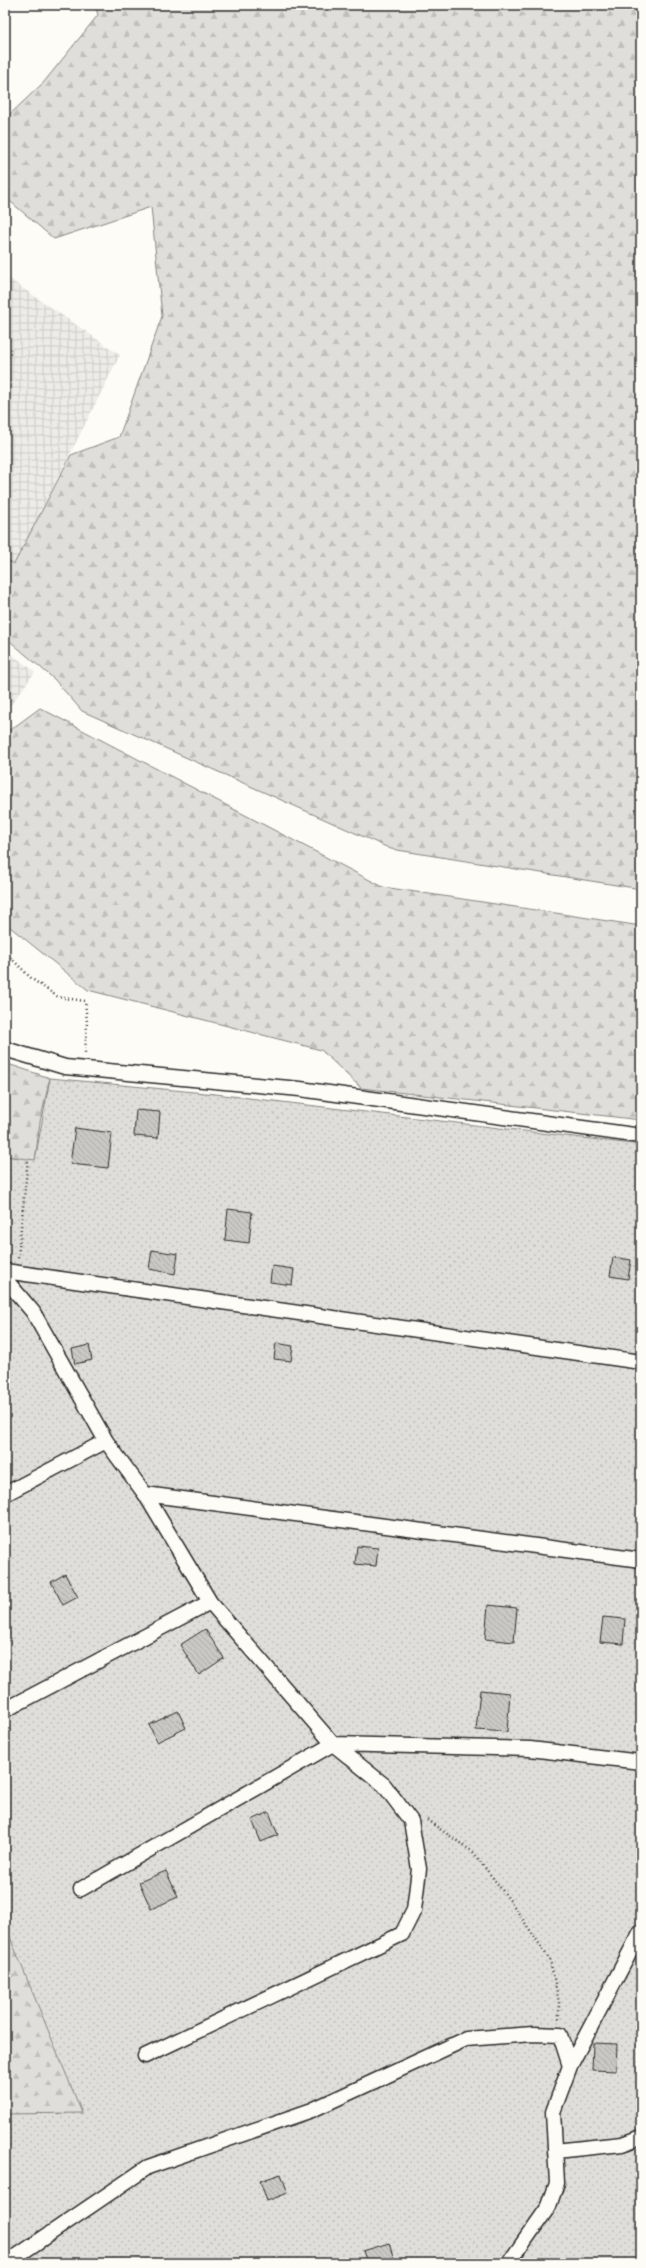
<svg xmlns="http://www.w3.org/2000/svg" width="646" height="2268" font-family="'Shantell Sans',sans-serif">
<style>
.industrial{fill:url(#industrial-grid)}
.forest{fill:url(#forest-firs);stroke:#858482}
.garden{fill:url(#garden-dots);stroke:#858482}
.building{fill:url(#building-back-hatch);stroke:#2b2b2b}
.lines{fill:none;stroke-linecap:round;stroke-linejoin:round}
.street-casing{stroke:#2b2b2b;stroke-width:17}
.path{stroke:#2b2b2b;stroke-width:2.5;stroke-dasharray:1 3;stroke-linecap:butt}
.street{stroke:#fdfcf7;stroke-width:14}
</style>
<defs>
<pattern id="industrial-grid" width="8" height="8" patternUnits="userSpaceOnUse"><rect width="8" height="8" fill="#edece8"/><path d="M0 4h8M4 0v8" fill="none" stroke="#cbcbc7"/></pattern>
<pattern id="forest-firs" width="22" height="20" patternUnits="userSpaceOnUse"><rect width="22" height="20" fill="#dfdeda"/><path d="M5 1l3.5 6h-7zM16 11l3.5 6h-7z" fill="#c0bfbb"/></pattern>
<pattern id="garden-dots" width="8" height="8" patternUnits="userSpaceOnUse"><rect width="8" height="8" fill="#dfdeda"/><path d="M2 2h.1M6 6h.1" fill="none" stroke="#c0bfbb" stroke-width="1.8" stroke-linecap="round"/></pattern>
<pattern id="building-back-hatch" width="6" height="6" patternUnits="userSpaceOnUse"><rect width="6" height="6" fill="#c9c8c4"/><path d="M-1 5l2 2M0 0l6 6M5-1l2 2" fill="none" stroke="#adaca9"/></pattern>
</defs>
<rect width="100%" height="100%" fill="#fdfcf7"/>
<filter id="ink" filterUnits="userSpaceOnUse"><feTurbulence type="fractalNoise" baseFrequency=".025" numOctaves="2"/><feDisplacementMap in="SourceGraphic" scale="8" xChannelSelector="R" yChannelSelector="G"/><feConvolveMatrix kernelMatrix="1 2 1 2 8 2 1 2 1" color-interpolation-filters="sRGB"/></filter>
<g filter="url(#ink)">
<path class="industrial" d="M5,276L120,355L14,565L5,558Z
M5,649L35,672L5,713Z"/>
<path class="forest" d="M95,5H641V889L391,849L82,711L54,679L5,637V559L14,564L71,455L119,437L162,316L151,207L54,239L11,202H5V119L44,82L98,15Z
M40,708L383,887L641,926V1120L361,1088L321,1050L88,990L5,923V728L10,730Z
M5,1063L50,1078L40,1122L35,1161L5,1156Z
M5,1929L47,1992L95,2127L5,2117Z"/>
<path class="garden" d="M50,1078L215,1094L641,1145V2263H5V2114L82,2113L5,1925V1156L35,1160Z"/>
<path class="building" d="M136,1110L160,1112L158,1138L134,1136Z
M75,1128L112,1133L108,1168L70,1164Z
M228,1209L252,1212L249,1243L225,1240Z
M152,1250L178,1254L175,1274L149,1269Z
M613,1257L631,1260L628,1279L610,1276Z
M272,1266L294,1269L292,1285L270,1282Z
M276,1343L293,1346L291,1361L274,1359Z
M89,1345L92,1360L75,1364L72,1349Z
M357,1546L378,1548L376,1566L355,1564Z
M65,1574L78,1597L63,1605L51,1582Z
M488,1605L517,1608L514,1642L485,1639Z
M603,1617L625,1619L623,1644L600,1642Z
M205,1629L224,1658L199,1675L180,1645Z
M480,1690L510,1693L507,1732L476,1730Z
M178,1711L186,1728L157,1742L149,1725Z
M269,1812L278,1835L261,1842L252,1820Z
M166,1871L178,1897L151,1909L139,1882Z
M593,2043L617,2044L616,2071L592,2070Z
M281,2174L288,2193L267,2201L260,2181Z
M389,2243L395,2263H367L363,2251Z"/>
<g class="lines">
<g class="street-casing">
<path id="street" d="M5,1049L65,1067L300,1089L641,1136
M5,1271L641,1362
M5,1279L33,1312L106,1441L145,1494L210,1602L333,1744L530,1749L641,1762
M5,1494L106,1441
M145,1494L641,1560
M5,1710L210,1602
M81,1889L333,1744L384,1785L411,1821L419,1869L414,1910L402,1934L145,2056
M555,2151L622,2144L641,2137
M5,2256L11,2260L148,2167L312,2110L466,2039L533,2034L560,2035L570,2066L641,1931
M509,2263L549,2206L557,2183L553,2112L570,2066"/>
</g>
<path class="path" d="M5,952L32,979L58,997L85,1001L87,1022L85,1053
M18,1258L28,1159
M427,1820L473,1852L509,1899L550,1960L559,2002V2019"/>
<use href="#street" class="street"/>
</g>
</g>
<rect width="646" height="2268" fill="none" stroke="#fdfcf7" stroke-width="20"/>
<rect x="10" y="10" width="626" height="2248" fill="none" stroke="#2b2b2b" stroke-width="1.5" filter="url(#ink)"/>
</svg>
